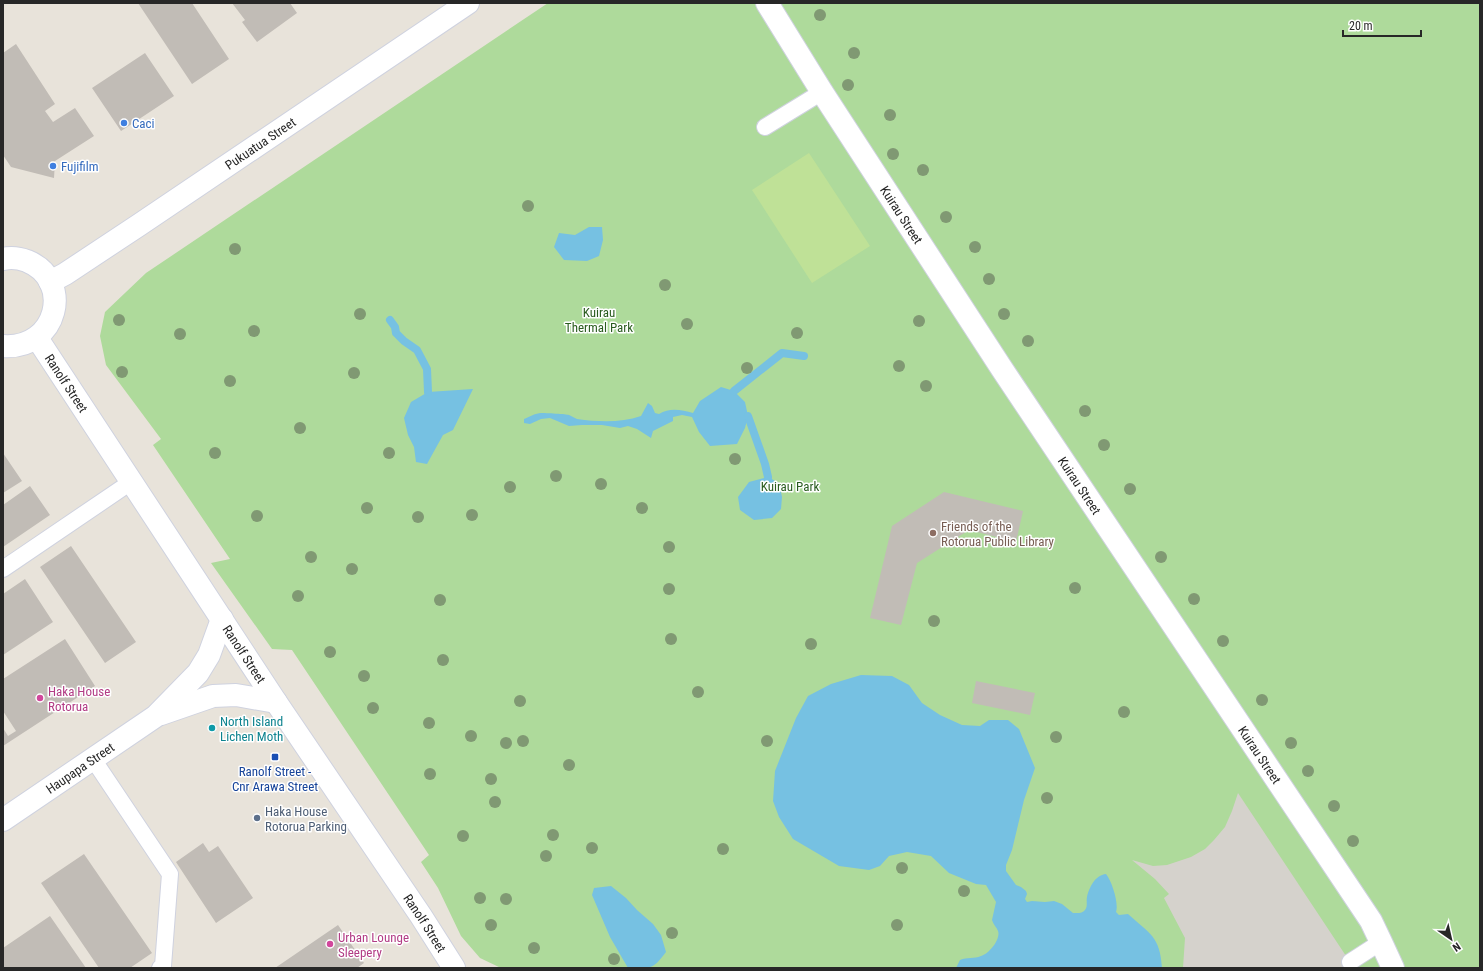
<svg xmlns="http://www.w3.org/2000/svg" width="1483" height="971" font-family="'Roboto Condensed',sans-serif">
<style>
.green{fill:#aeda9b}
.pitch{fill:#bfe197}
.plaza{fill:#d5d2cc}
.water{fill:#76c1e2}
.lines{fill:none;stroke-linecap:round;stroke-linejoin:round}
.stream{stroke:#76c1e2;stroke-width:8}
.building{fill:#c1bcb6}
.lane-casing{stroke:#cfd2df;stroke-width:18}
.street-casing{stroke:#cfd2df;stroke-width:24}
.secondary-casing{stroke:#cfd2df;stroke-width:24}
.lane{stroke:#fff;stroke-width:16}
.street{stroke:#fff;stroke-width:22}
.secondary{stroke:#fff;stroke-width:22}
.tree{fill:#809973}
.shop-dot{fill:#3f7fe0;stroke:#fff;stroke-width:1.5}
.education-dot{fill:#8d6e63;stroke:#fff;stroke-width:1.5}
.hotel-dot{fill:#d1479c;stroke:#fff;stroke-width:1.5}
.culture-dot{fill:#0f9aa8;stroke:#fff;stroke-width:1.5}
.transit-dot{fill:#1a4fb4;stroke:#fff;stroke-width:1.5}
.service-dot{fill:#5c6f8a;stroke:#fff;stroke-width:1.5}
.labels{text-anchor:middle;stroke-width:3;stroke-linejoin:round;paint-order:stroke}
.shop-label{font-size:13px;fill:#366cbe;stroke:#fff;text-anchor:start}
.street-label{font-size:13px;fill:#272727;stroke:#fff}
.park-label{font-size:13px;fill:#2a5c1f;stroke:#fff}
.education-label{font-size:13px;fill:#785e54;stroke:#fff;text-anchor:start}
.hotel-label{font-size:13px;fill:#b23c85;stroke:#fff;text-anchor:start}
.culture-label{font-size:13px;fill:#0d838f;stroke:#fff;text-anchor:start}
.transit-label{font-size:13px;fill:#164399;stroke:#fff}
.service-label{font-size:13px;fill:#4e5e75;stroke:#fff;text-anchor:start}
</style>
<rect width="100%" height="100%" fill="#e8e3da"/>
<path class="green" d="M548,3H1480V968H501L480,958L461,936L438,888L421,862L429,855L292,650L272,649L211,563L230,559L153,445L161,439L106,365L100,336L105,312L146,273Z"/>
<path class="pitch" d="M809,153L870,246L812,283L752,190Z"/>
<path class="plaza" d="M1238,793L1350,962L1357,968H1183L1185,938L1164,898L1169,894L1155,879L1132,860L1153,866L1167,865L1191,857L1205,849L1214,840L1225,827L1232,811Z"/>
<path class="water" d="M589,227H602L603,240L599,256L587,261L564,260L554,247L559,233L575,235Z
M721,387L734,391L745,402L748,416L745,428L737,444L710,446L699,432L692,417L682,415L673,417V421L653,431L651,438L637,429L628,426L620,428L602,425H582L569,426L550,418L541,419L530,424L524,423V419C529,417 536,413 541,413C545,413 567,414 569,415C572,416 574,418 577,419C599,422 621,423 641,416L648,403L652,406L655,413L659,414C670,407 682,410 693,413L700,401Z
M473,389L453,430L443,435L427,464L416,462L414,447L408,435L404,418L411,402L428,392Z
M768,477L779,483L782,497L781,509L772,518L754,520L740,510L738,497L749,482Z
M861,675L892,676L909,685L922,703L940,715L962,725L980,726L989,720H1008L1019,729L1035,768L1024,800L1012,850L1006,865V871L1016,885L1021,887L1026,891L1027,894L1025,899L1027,902L1032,901L1045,902L1054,901L1062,904L1073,913C1077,913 1082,914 1085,910C1088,906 1086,902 1087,897C1089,888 1095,875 1106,874C1112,881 1119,904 1116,912L1119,915L1128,914C1150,934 1160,936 1162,968H956L960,960C967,957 974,959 981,956C989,954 1001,939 998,931C997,928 993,924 992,920L996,902L986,885L976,884L949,873L931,856L907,852L889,856L880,866L869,870L839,866L793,839L779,817L773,801L775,771L796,718L808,696L831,684Z
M611,886L626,898L637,910L653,924L661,935L666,952C652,971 650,968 628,968L610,937L592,895L594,888Z"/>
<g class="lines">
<path class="stream" d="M390,320L395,327L396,333L404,341L417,350L427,369L428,392
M734,391L782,353L804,356
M748,416L765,464L768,477"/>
</g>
<path class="building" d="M138,3H192L229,59L192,84Z
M232,3H290L297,13L257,42L242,22L245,20Z
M16,44L55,104L45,111L53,122L75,108L94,136L55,161L54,178L11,167L3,155V53Z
M145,53L174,96L121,131L92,88Z
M3,453L22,481L3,493Z
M30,486L50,515L3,547V505Z
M944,492L1023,511L1016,542L969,530L917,563L901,625L870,618L892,526Z
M71,546L136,642L105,663L40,567Z
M25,579L53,622L3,655V594Z
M65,639L95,686L3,746V728L8,736L16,731L3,711V679Z
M976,681L1035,693L1030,715L972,703Z
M203,843L209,852L218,846L253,898L216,923L176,862Z
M84,854L152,953L130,968H99L41,883Z
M50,916L86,968H3V948Z
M338,925L364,963L357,968H275Z"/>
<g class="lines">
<g class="lane-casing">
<path id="lane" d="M765,127L822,92
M3,569L131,482
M93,759L170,874L163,966L160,968
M1350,962L1381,942"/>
</g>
<g class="street-casing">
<g id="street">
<path id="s1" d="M767,3L822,92L1002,369L1371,921L1381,942L1393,968"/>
<path d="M161,714L213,696L236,695L276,702"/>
<path id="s2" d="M3,820L156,716L198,673L209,655L222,619"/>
</g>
</g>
<g class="secondary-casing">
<g id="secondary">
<path d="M3,259C11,257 19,258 27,261C74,280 58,350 3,346"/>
<path id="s3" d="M50,282L65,274L139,225L468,3"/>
<path id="s4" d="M37,338L276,702L421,916L454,968"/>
</g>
</g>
<use href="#lane" class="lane"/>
<use href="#street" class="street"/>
<use href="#secondary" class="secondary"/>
</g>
<g class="tree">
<circle cx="820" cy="15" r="6"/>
<circle cx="854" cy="53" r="6"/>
<circle cx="848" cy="85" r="6"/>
<circle cx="890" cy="115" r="6"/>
<circle cx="893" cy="154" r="6"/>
<circle cx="923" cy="170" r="6"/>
<circle cx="528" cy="206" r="6"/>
<circle cx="946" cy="217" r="6"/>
<circle cx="975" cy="247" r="6"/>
<circle cx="235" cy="249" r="6"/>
<circle cx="989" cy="279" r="6"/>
<circle cx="665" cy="285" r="6"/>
<circle cx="360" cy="314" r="6"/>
<circle cx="1004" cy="314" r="6"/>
<circle cx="119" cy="320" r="6"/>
<circle cx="919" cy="321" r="6"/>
<circle cx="687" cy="324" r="6"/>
<circle cx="254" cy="331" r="6"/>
<circle cx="797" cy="333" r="6"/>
<circle cx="180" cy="334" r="6"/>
<circle cx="1028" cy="341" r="6"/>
<circle cx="899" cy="366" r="6"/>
<circle cx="747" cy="368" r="6"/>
<circle cx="122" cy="372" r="6"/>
<circle cx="354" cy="373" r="6"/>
<circle cx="230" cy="381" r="6"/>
<circle cx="926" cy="386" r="6"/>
<circle cx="1085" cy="411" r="6"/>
<circle cx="300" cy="428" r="6"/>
<circle cx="1104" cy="445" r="6"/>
<circle cx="215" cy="453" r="6"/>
<circle cx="389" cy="453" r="6"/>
<circle cx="735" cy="459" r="6"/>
<circle cx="556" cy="476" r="6"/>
<circle cx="601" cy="484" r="6"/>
<circle cx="510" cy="487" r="6"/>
<circle cx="1130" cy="489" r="6"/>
<circle cx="367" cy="508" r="6"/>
<circle cx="642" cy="508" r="6"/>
<circle cx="472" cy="515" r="6"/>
<circle cx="257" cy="516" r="6"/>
<circle cx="418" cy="517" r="6"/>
<circle cx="669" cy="547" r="6"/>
<circle cx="311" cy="557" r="6"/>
<circle cx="1161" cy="557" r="6"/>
<circle cx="352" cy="569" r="6"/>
<circle cx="1075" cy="588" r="6"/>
<circle cx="669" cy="589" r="6"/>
<circle cx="298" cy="596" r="6"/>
<circle cx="1194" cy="599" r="6"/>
<circle cx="440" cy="600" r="6"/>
<circle cx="934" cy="621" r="6"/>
<circle cx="671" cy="639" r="6"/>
<circle cx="1223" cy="641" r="6"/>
<circle cx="811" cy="644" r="6"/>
<circle cx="330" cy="652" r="6"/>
<circle cx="443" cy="660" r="6"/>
<circle cx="364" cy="676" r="6"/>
<circle cx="698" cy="692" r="6"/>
<circle cx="1262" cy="700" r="6"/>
<circle cx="520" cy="701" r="6"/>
<circle cx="373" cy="708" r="6"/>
<circle cx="1124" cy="712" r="6"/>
<circle cx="429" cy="723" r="6"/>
<circle cx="471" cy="736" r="6"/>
<circle cx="1056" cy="737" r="6"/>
<circle cx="523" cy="741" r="6"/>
<circle cx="767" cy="741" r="6"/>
<circle cx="506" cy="743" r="6"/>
<circle cx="1291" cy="743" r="6"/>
<circle cx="569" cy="765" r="6"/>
<circle cx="1308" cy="771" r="6"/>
<circle cx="430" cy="774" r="6"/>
<circle cx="491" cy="779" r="6"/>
<circle cx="1047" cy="798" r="6"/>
<circle cx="495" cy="802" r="6"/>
<circle cx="1334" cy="806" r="6"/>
<circle cx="553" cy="835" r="6"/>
<circle cx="463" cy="836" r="6"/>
<circle cx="1353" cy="841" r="6"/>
<circle cx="592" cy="848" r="6"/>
<circle cx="723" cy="849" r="6"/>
<circle cx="546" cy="856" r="6"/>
<circle cx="902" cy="868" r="6"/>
<circle cx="964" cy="891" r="6"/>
<circle cx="480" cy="898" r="6"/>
<circle cx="506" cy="899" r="6"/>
<circle cx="491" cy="925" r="6"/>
<circle cx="897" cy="925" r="6"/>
<circle cx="672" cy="933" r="6"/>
<circle cx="534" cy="948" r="6"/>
<circle cx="614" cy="959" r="6"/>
</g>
<g class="shop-dot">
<circle cx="124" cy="123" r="4"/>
<circle cx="53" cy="166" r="4"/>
</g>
<circle class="education-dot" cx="933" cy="533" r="4"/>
<g class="hotel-dot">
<circle cx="40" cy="698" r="4"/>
<circle cx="330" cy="944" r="4"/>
</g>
<circle class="culture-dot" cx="212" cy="728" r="4"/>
<rect class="transit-dot" x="271" y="753" width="8" height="8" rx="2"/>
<circle class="service-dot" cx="257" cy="818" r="4"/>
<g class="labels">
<g class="shop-label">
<text x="132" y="128">Caci</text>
<text x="61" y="171">Fujifilm</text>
</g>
<g class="street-label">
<text dy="5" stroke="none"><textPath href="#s3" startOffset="252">Pukuatua Street</textPath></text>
<text dy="5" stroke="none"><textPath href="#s1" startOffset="251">Kuirau Street</textPath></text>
<text dy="5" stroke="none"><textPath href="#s4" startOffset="54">Ranolf Street</textPath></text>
<text dy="5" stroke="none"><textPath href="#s1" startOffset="575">Kuirau Street</textPath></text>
<text dy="5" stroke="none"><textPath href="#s4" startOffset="378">Ranolf Street</textPath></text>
<text dy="5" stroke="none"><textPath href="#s1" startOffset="899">Kuirau Street</textPath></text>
<text dy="5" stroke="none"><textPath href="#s2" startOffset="93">Haupapa Street</textPath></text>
<text dy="5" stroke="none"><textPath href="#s4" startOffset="702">Ranolf Street</textPath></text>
</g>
<g class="park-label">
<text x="599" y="317">Kuirau<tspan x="599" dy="15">Thermal Park</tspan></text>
<text x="790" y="491">Kuirau Park</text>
</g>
<g class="education-label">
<text x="941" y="531">Friends of the<tspan x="941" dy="15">Rotorua Public Library</tspan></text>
</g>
<g class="hotel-label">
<text x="48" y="696">Haka House<tspan x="48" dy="15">Rotorua</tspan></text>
<text x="338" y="942">Urban Lounge<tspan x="338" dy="15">Sleepery</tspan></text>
</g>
<g class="culture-label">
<text x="220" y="726">North Island<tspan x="220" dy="15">Lichen Moth</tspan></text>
</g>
<g class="transit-label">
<text x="275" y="776">Ranolf Street -<tspan x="275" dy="15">Cnr Arawa Street</tspan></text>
</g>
<g class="service-label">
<text x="265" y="816">Haka House<tspan x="265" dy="15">Rotorua Parking</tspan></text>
</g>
</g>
<rect width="1483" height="971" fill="none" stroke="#272727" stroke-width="8"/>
<g transform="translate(1451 939) rotate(146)" stroke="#ffffff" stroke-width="3" paint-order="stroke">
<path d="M0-3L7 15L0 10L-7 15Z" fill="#272727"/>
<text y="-6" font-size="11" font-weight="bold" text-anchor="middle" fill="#272727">N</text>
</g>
<path d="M1343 30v6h78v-6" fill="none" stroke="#272727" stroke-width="2"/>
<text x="1349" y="30" font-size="12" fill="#272727" stroke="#ffffff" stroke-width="3" paint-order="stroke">20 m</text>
</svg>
